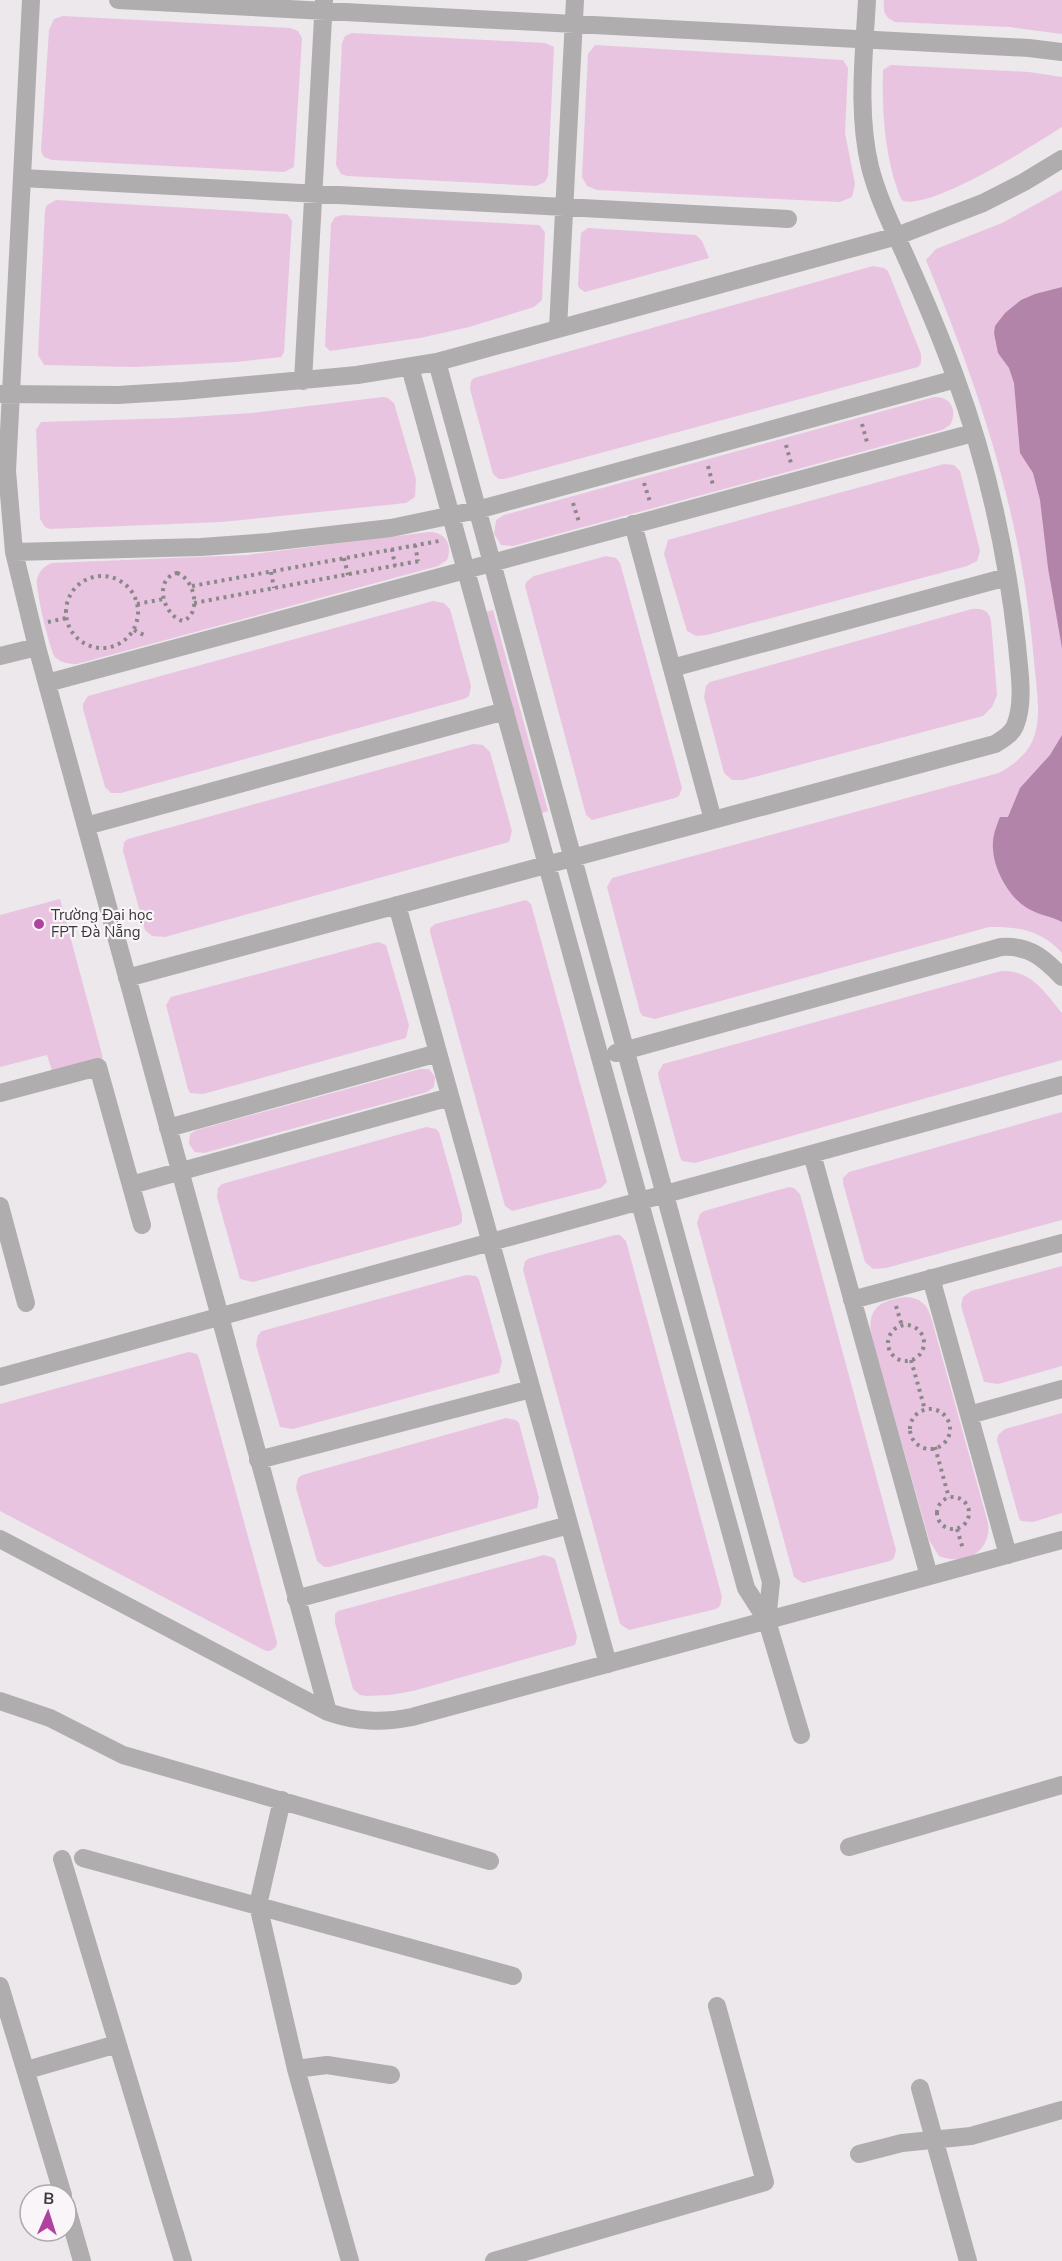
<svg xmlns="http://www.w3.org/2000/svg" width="1062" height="2261" font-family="'Nunito Sans',sans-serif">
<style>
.green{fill:#e9c4e0}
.water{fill:#b384a9}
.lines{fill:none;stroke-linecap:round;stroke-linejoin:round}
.path{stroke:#8b888a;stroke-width:4;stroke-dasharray:3 4.5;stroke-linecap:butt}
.minor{stroke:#afadae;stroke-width:18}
.poi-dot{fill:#af419f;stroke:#f9f5f8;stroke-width:2}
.labels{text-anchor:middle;stroke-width:4.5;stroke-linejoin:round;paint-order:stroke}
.poi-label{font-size:15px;fill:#3a3839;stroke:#f9f5f8;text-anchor:start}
</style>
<rect width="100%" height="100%" fill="#ece8eb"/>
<path class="green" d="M884,0H1062V34L1009,27L895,22C884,17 883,11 884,0Z
M63,16L290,28L298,31L302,38L294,167L284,172L52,160L44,157L41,151L49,30L54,19Z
M352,33L545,43L554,47L548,176L545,182L536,186L347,176L341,174L336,165L342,43L345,36Z
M595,45L843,60L848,68L845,133L855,184L852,197L840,202L597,190L587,186L582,177L588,54Z
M891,65L1029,72L1062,77V127C1034,145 933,209 903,201C898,195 897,187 894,179C884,143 882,107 883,70Z
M1062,190V953C1042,931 1018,926 989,927L655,1019L643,1016L640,1012L607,887L612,878L999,773C1012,766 1025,756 1032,742C1043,718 1036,687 1034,661C1022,516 981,394 926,260L936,249L1002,223Z
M56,200L287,214L292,221L284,352L281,357L237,362L133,367L44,365L38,355L45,210L47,205Z
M343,215L539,225L545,232L542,300L534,307L469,327L420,338L330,351L325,346L331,224L335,217Z
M588,228L696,235L702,241L709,258L585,292L579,288L578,285L581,233Z
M873,266L884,268L888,271L921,354V363L918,367L504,479H499L493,474L470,389L471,381L474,378Z
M383,397L388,398L394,403L416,479L415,497L406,503L222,522L50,529L45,527L40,519L36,430L41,422L175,418L251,413Z
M934,397C951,396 958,411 950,425L942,430L513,546L501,545L494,534L496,520L504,515Z
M944,464L954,465L960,471L980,551L977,561L967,566L707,635L696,636L687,631L664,554L668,540Z
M429,532C445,532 453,544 447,560L438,566L77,664C69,664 61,663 55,657C50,651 35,588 37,579C39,571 44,566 52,563L247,555Z
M606,556L616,558L620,563L682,788L679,796L675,798L592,820L586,815L525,586L526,582L534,576Z
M433,601L444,603L450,609L471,686L469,696L464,699L121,793H111L105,787L83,709V704L88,696Z
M972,609C982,608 989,610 991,621L997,695L992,707L983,716L743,780H732L724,773L704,697L706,686L710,682Z
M493,610L548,811L542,813L486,612Z
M473,744L483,745L490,752L512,831L509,842L165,937L152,936L145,930L123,851L124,842L128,839Z
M60,899L103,1058L52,1071L47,1055L0,1067V915Z
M526,900L531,904L607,1182L601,1188L512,1211L505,1206L430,932V928L435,924Z
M378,942L386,945L409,1025L406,1038L203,1094L190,1093L188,1089L166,1005L171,997Z
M1001,971C1032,970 1044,992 1062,1013V1060L695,1163L682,1161L680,1157L659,1079L658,1073L663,1064Z
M420,1069H429L435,1077L434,1087L427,1092L204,1153L195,1152L189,1144L190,1134L197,1130Z
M1062,1112V1220L886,1268L873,1269L865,1262L843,1183V1178L849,1172Z
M426,1127L436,1129L439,1132L462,1214V1222L459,1225L253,1282L240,1279L217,1197L218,1188L222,1184Z
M789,1187L794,1188L800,1194L896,1550L894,1558L890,1561L803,1583L794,1577L697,1223L700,1214L704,1211Z
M615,1235H620L626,1241L722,1597L720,1606L716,1609L629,1630L620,1624L523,1270L525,1261L530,1258Z
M1062,1266V1366L998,1384L984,1382L961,1306L963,1297L971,1291Z
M466,1275L476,1276L479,1280L502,1361L499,1373L293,1429L280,1427L256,1345L258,1335L262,1331Z
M906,1297C920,1298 927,1304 931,1317L988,1523C992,1552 964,1566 939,1556L929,1540L871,1334C867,1307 882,1300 906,1297Z
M189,1352L197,1354L199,1358L277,1642L276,1647L270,1651H266L0,1511V1404Z
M1062,1413V1513L1033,1522L1021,1521L1019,1518L997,1440L998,1435L1005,1429Z
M506,1418L516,1420L519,1423L539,1498L537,1508L329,1567H324L317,1561L296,1488L298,1478L302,1475Z
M544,1555L554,1558L556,1562L577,1637L575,1645L413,1691L390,1695L366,1696L360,1695L353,1689L335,1623V1614L338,1611Z"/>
<path class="water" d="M1062,287V648L1048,568L1040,500L1033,473L1020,453L1014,383L1009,368L998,353L994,333L995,326L1005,313L1021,300L1035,294Z
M1062,735V922C1051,916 1038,915 1027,908C1009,897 994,870 993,849C992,837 996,827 1000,817H1008L1020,788L1050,755Z"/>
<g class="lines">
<path class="path" d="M862,424L867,442
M786,445L791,463
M708,466L713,485
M644,483L650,502
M573,503L579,522
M415,545L418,561
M392,549L395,566
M344,558L348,575
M271,572L274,588
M177,573C195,579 202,614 183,621C163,616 153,579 177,573Z
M66 612a36 36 0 1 1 72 0a36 36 0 1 1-72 0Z
M192,586L439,541
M194,603L419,561
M137,604L164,599
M48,622L66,618
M134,630L146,636
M896,1306L902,1326
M888 1343a18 18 0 1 1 36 0a18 18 0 1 1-36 0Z
M911,1360L925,1410
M910 1429a20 20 0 1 1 40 0a20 20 0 1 1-40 0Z
M935,1447L949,1498
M937 1513a16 16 0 1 1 32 0a16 16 0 1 1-32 0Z
M957,1529L963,1549"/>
<path class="minor" d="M31,0L7,471L14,552L37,647L328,1712
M118,0L1029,48L1062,52
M22,178L788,219
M558,328L575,0
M437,362L771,1582L767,1621
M410,367L746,1588L767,1621L801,1735
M303,381L324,0
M0,394L118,395L183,391L357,375L437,362L897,236L983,203L1024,182L1062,159
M633,524L713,820
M14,552L201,547L269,542L391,528L477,510L956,379
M0,656L37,647
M672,668L1007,577
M47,683L973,433
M86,826L505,711
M397,905L608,1664
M127,978L995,744C1003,739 1011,735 1015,726C1025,702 1019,670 1017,645C1007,554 987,462 955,376C940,335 923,295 905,255C892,226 878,198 870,167C857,113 864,55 867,0
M616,1053L1001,947C1029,945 1044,958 1062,977
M0,1093L98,1067L142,1225
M168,1128L438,1053
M812,1154L929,1576
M131,1185L450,1097
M0,1206L26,1303
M931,1278L1008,1555
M852,1300L1062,1243
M0,1377L1062,1085
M969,1415L1062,1389
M258,1460L531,1389
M0,1539L328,1712C357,1722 382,1723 412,1717L1062,1540
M296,1599L569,1525
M0,1701L50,1718L123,1755L490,1861
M282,1800L258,1905L296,2069L350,2261
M849,1847L1062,1785
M83,1858L513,1976
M62,1859L183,2261
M0,1986L63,2195
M296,2069L327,2065L391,2075
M27,2070L117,2044
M920,2088L968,2261
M859,2154L902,2143L971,2136L1062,2110
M66,2205L82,2261
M494,2261L765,2182L717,2006"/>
</g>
<circle class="poi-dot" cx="39" cy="924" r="6"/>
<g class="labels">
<g class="poi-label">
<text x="51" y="920">Trường Đại học<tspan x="51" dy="17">FPT Đà Nẵng</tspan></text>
</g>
</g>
<g transform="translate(48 2213) rotate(3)"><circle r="28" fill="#f9f5f8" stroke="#ada9ac" stroke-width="1.5"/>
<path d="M0-4.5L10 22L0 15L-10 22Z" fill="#af419f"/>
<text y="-9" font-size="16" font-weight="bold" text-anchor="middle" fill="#3a3839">B</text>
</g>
</svg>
